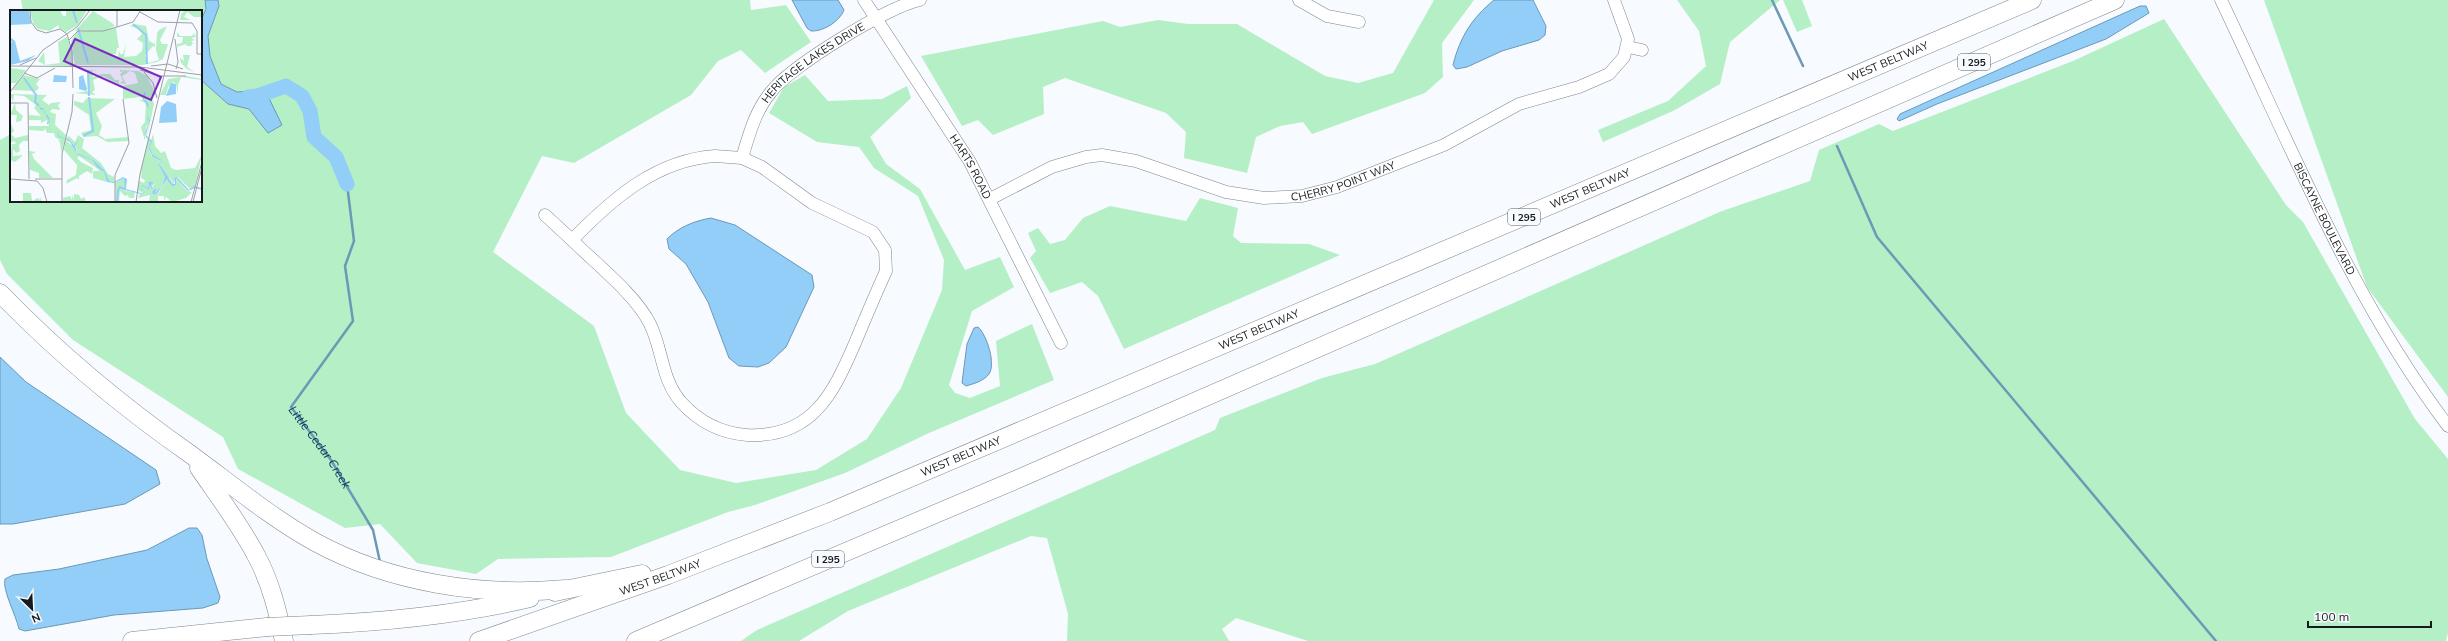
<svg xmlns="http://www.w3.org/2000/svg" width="2448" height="641" font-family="Mulish,sans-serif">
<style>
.green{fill:#b5efc6}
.water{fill:#92cef7;stroke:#6d98b6}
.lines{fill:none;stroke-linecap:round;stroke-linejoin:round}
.stream{stroke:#6d98b6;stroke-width:2.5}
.river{stroke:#92cef7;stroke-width:15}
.minor-casing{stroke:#7f868d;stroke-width:13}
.highway-casing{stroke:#7f868d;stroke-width:19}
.minor{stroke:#fff;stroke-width:12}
.highway{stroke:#fff;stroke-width:18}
.highway-bridge-casing{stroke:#7f868d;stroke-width:19;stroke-linecap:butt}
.highway-bridge{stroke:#fff;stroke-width:18}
.labels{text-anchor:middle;stroke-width:3;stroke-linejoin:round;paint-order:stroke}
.shield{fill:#f7fafe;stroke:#5a5d60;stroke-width:1}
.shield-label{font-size:10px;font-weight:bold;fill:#171a1d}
.street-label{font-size:11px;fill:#171a1d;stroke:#f7fafe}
.water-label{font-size:12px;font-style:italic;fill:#073954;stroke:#f7fafe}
.inset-river{fill:none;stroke:#92cef7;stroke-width:2}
.inset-road{fill:none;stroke:#9da0a4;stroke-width:1}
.view{fill:#7b2cbf;fill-opacity:0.15;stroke:#7b2cbf;stroke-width:2}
.inset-edge{fill:none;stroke:#171a1d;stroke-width:2}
</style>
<rect width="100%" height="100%" fill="#f7fafe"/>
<path class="green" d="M21,0H205L206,9L201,20V11H23Z
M218,0H750L751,10L786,5L811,42L765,73L741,50L718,61L691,95L574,163L542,156L493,252L594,326L626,413L680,470L736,483L816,470L867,439L901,388L942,290L944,260L918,196L874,168L859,147L817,142L769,113L784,87L805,75L828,101L882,99L907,86L911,98L870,137L886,164L920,189L965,270L1000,257L1014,287L972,311L949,385L955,393L970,398L1000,386L996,341L1032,324L1054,380L929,433L845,473L755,505L728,512L611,557L498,559L476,574L417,563L380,524L345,528L238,469L223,437L73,340L7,274L0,260V140L11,134V201H201V80L228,104L249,109L268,132L265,90L236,92L221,84L210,56L208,36L219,6Z
M1434,0H1474L1442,43L1443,77L1425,93L1312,134L1303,122L1280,126L1256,137L1247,173L1184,158L1186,132L1166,113L1065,78L1043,87L1044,114L993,135L978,120L962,126L921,56L1103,21L1120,27L1158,20L1188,24H1237L1325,76L1358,83L1393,73Z
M1677,0H1780L1730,42L1720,84L1675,110L1603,142L1598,130L1668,101L1706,66L1699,31Z
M1783,0H1802L1812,26L1797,32Z
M2264,0H2448V397L2367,287Z
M2164,19L2286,205L2303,222L2415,419L2448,459V633L2446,641H1308L1236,618L1222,629L1229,641H1067L1068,614L1047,538L1031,536L848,611L799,641H741L757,630L1215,430L1220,418L1322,378L1375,364L1722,211L1810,181L1819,150L1879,124L1893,131L2073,61Z
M1200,198L1238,208L1233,236L1241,243L1309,244L1340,255L1124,349L1098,296L1082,282L1050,293L1030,258L1036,251L1028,233L1038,228L1050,244L1065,240L1083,218L1110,206L1186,221Z"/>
<path class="water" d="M205,0H218L219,6L208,36L210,56L221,84L237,92L265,90L282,125L268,133L249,109L228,104L201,80V20L206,9Z
M792,0H838L844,10C840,21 823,32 811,31L807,28Z
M1494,0H1533L1546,26L1545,35L1539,40L1502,51L1467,67L1456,69L1453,65C1460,37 1472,18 1494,0Z
M2140,6H2146L2149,13L2106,39L1937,104L1899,121L1897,119L1900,114Z
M711,218L735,225L812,275L814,287L786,347L769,363L758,367L739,366L729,358L708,302L686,264L669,249L667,239C679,227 694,221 711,218Z
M978,327C987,335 996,364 989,374C984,381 973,384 966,386L962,383L967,344L974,328Z
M0,357L26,382L156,470L160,484L125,504L13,524H0Z
M189,528H197L202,535L207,559L220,597L218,603L203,608L114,615L25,631L19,629C16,615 2,590 5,579L13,575L59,569L147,550Z"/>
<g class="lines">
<g class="stream">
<path d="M1772,0L1803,66"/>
<path d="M1837,146L1877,237L2216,641"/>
<path id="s1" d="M347,184L354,241L345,266L353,321L291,407L331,460L373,530L380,562"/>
</g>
<path class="river" d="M248,97L257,96L286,86L302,96L310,111L314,137L336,157L347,184"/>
<g class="minor-casing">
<g id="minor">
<path id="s2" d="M864,0L970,162L1061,343"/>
<path d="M1299,0L1327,16L1359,22"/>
<path id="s3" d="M2221,0C2290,144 2351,298 2448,426"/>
<path d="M1628,47L1642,50"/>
<path d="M715,156L742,158L762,167L812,203L873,232L885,250L886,271C875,295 865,319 855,343C833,394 812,438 747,435C721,433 698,421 681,402C661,379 663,350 650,324C636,295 595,263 572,240C612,199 656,160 715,156Z"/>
<path id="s4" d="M742,158C749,135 755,111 771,92C791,66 887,7 920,0"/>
<path id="s5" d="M990,199L1052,167L1086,157L1102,155L1136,161L1226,192L1264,198L1302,196L1337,187L1444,145L1519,104L1579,87L1609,74L1624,57L1628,39L1614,0"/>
<path d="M545,215L572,240"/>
</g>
</g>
<g class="highway-casing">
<g id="highway">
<path d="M0,293C58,353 123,407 190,454C231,484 270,517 315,542C390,583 482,597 566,589"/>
<path d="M199,468C219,497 241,526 257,557C271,583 278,613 284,641"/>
<path d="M555,592L642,574"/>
<path d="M311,625C385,622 459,615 530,598"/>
<path d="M132,641L267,627"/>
<path id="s6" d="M479,641L668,575L830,512L2032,0"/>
<path d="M636,641L1020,478L2115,0"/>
</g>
</g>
<use href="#minor" class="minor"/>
<use href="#highway" class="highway"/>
<g class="highway-bridge-casing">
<path id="highway-bridge" d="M267,627L311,625"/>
</g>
<use href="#highway-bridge" class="highway-bridge"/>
</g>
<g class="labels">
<g class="shield">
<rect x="1958" y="54" width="32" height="16" rx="3"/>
<rect x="1508" y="209" width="32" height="16" rx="3"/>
<rect x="812" y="551" width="32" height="16" rx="3"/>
</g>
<g class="shield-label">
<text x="1974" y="66">I 295</text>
<text x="1524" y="221">I 295</text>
<text x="828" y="563">I 295</text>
</g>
<g class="street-label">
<text dy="4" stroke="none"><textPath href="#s6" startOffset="1524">WEST BELTWAY</textPath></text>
<text dy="4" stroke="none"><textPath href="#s4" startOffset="124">HERITAGE LAKES DRIVE</textPath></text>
<text dy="4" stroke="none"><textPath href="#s2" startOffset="198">HARTS ROAD</textPath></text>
<text dy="4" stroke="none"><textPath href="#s5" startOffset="371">CHERRY POINT WAY</textPath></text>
<text dy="4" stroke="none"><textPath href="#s6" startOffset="1200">WEST BELTWAY</textPath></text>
<text dy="4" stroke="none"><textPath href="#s3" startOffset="242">BISCAYNE BOULEVARD</textPath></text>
<text dy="4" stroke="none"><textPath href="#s6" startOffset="840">WEST BELTWAY</textPath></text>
<text dy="4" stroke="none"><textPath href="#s6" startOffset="516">WEST BELTWAY</textPath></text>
<text dy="4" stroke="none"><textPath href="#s6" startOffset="192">WEST BELTWAY</textPath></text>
</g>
<g class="water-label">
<text dy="4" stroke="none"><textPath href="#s1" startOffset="295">Little Cedar Creek</textPath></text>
</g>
</g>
<g transform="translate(10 10)">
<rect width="192" height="192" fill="#f7fafe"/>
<path d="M20,0H50L53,6H56V0H77L68,15L56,22L49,18L48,15L40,21L28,19L23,13ZM175,0H191L192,7H184L177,2L174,7L181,10H170L171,4ZM83,1L102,13L105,16L94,20L65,21ZM124,14L136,16L139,31L145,34V37L143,36L135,45L138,53L149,50L146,40L147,23L149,20L157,16L150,30L152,34H158L153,49L147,52L133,55H65L61,31L67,22L106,18L109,38H107L106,44H102L108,48L109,40L110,44H113L116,34L114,47L126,46L132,41L133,33L127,29L132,24L130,19L120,16ZM167,22L170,26H182L184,23L186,27L181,28L185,30L181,31L183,33L181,36H177L176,34L167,37V34L172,33L173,27H167ZM57,27L62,42V56L35,55L28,51L34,42L35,55L50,53L48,32ZM173,45H180L177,57L184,62L177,59L171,53L170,48L174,51ZM0,58L16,60L6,73H0ZM82,60H87L82,61L83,67L92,64H100L105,70H109V74L93,66L83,70L85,80L82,82L86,85L64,83L78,81L77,61ZM110,60L128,61L137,66L146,85L141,86L144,94L137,127L139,113L136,117L135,131L131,117L135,112L136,93L129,90H113H133L131,87L113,89V76L128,73L125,63L120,61L112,66L116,74L110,73L113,71L110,64L114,61L110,62ZM13,65L30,69L26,74L29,78L26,81L2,80ZM176,66L192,69V70L171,67L168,75V84L166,74L163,72L158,77L156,85H150L158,69ZM0,84L37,85L32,90L39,95L41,93L51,92L48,95L50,100L42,99L40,102L46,104L45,115L56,125L55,129L51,127L55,130L51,143L50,132L48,131L50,130L45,127L44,123H37L35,118L34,121L19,120V116H39L37,110L31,113V110H19V105L31,106L24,98L26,95L14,86L4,85L3,92ZM77,88L105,89L86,103L92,116L89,125L95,129L118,127L119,131L97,132L87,126L74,127L71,123L81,120L79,105L64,95V91L73,93ZM5,93L6,100L13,106L11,111L6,112L7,105H0ZM0,112L4,121L1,124L5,128L18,125V131H13L9,135L10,141L6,143L3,139V146L13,145L5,152L0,150L2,134H6L4,131L0,133ZM143,124L145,136L151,143L155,141L161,158L166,160L185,158L192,144L185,176L181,180L168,167L164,168V174L160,168L156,167L149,154L153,151L143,146L139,138ZM68,125L74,129L72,138L91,153L98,164L104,167V172L98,171L93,159L81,149L68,144L65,135L55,129L59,126L65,132ZM138,129L141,132L138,139L142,146L152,151L148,154L155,167L152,176L144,184L147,179L142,178L144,175L142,172H135L139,173L138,178L132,175L133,182L127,181L129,171L134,173L135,170L131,168L132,161L129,170ZM55,130L64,137L67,144L83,151L94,162L97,172L104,174L83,168V161H89L88,159L69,146L67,148L71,152L83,158L82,164L77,161L69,166V170L67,168L56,174L57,170L66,165L67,155L54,140ZM19,141L26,142L22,144L24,149L43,168H29V163L20,160ZM113,168L116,170L115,181L125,182L124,188H119L118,185L115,186L110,181L109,192H106L105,173ZM166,168L177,181L182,182L176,188L162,192L156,187L154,191V186H148V192H139L140,185L128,188L130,184L135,182L131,178L133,175L137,180L142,173V179H145L142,185L148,184L157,169L165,176ZM13,183H21L22,191L28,188L30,190V187L32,192H13ZM64,184L69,185L71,189L75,187V192H53V188L60,186L62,190V185L64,190Z" fill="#b5efc6"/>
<path d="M0,0H19L21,14L0,15ZM0,27L5,31L10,51L26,45L18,51L0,55V32L2,33ZM44,65L57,66L56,72H43ZM73,65L77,79L76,81L69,79V67ZM161,73L166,74V84L156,86ZM134,81L136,84L134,89L138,93L139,99L137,106L140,111L139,113L136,125L142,131V132L139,137L143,145L153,151L149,154L163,174H165L164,168L167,167L179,180L184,176L192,178V180L185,178L178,181L166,168V175L162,176L157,169L147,184L143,185L142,182L145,179H141L142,173L138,180L133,176L131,178L135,182L131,184L115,180L114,168L104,173L97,172L94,162L87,157L83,151L67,144L60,132L48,126L47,121L42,118V114H37V112L40,111L37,108L36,106L37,104L34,103L35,99L31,100L29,97L35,99V103L37,104L40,110V111L38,114H42V118L47,121L49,126L59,130L64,135L68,130L65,136L67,143L83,150L94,160L99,171L104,172L113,167L117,169L116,179L131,183L134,182L131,179L132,175L138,178L139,173L135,172H143L142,178L147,179L144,184L152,176L155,167L148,154L152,151L143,147L138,138L141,132L136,127L135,123L139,112L137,107L139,99L133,89ZM157,91L166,94L167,112L149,113L151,97Z" fill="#92cef7"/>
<path class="inset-river" d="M63,0L67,13M123,14L136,25L137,54M68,18L78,53M78,60L79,86M14,68L26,85L25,92L29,96M73,126L83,121L79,87M107,192L108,180L110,177L115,179"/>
<path class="inset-road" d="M20,0L21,12L27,20L36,23L50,19L57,24L62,41L63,78M130,2L148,12L182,13L187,21V44H192M107,17L123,12L131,0M165,29L168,52L166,59M59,30L68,21H93L107,17V0M10,55L26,48M0,56L130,57L192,65M141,56L158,54L173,59M130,60L151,66H176M134,62L143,73L147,88M14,63L27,68L45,58M0,82L33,40L67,17L80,0M0,93H18L19,169M0,169L27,171L33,178L37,192M25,169H52M52,192V144L62,102L63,84M105,192V165L119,133L113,89M126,192L130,164L170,0M181,192L192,152M183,192L192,157"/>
<path class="view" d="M65,29L151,67L141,90L54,51Z"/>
<rect width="192" height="192" class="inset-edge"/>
</g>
<g transform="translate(32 609) rotate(156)" stroke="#f7fafe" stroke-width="3" paint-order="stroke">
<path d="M0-3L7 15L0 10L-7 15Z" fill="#171a1d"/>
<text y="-6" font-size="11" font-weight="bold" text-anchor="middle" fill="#171a1d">N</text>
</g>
<path d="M2308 621v6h123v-6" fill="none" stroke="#171a1d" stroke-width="2"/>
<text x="2314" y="621" font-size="12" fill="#171a1d" stroke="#f7fafe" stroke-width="3" paint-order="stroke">100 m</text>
</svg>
